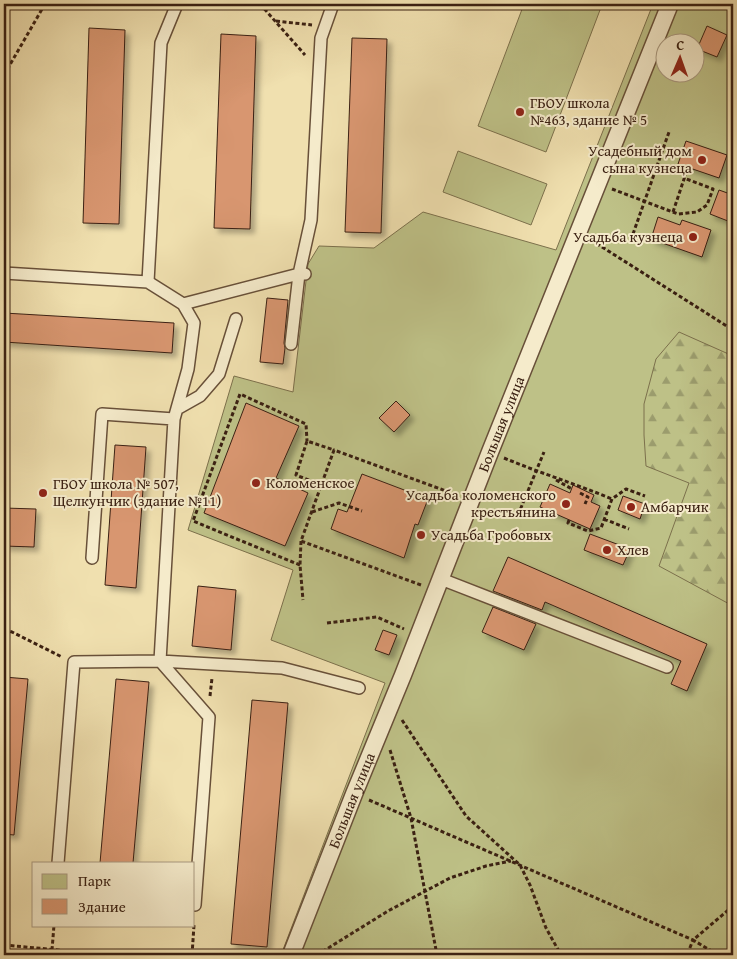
<svg xmlns="http://www.w3.org/2000/svg" width="737" height="959" font-family="'Gentium Book Plus',serif">
<style>
.green{fill:#bec187;stroke:#7c704c;fill-rule:evenodd}
.forest{fill:url(#forest-firs);stroke:#7c704c}
.building{fill:#d89670;stroke:#3a2012;filter:url(#shadow)}
.lines{fill:none;stroke-linecap:round;stroke-linejoin:round}
.service-casing{stroke:#685039;stroke-width:14}
.pedestrian-casing{stroke:#685039;stroke-width:19}
.path{stroke:#3a2012;stroke-width:3;stroke-dasharray:4 2.5;stroke-linecap:butt}
.service{stroke:#f5ebcb;stroke-width:11}
.pedestrian{stroke:#f5ebcb;stroke-width:16}
.poi-dot{fill:#8f2418;stroke:#f5ebcb;stroke-width:2}
.labels{text-anchor:middle;stroke-width:4;stroke-linejoin:round;paint-order:stroke}
.poi-label{font-size:15px;fill:#3a2012;stroke:#f5ebcb;text-anchor:start}
.street-label{font-size:15px;fill:#3a2012;stroke:#f5ebcb}
</style>
<defs>
<pattern id="forest-firs" width="22" height="20" patternUnits="userSpaceOnUse" patternTransform="scale(1.25)"><rect width="22" height="20" fill="#bec187"/><path d="M5 1l3.5 6h-7zM16 11l3.5 6h-7z" fill="#9b9c6d"/></pattern>
<filter id="shadow"><feDropShadow dx="4.5" dy="4.5" stdDeviation="2.5" flood-color="#0004"/></filter>
</defs>
<rect width="100%" height="100%" fill="#f0e0af"/>
<filter id="stains"><feTurbulence type="fractalNoise" baseFrequency=".004" numOctaves="4"/><feColorMatrix values="0 0 0 0 .2 0 0 0 0 .09 0 0 0 0 .02 0 0 0 .5 -.17"/></filter>
<radialGradient id="worn" r=".72"><stop offset=".6" stop-color="#630" stop-opacity="0"/><stop offset="1" stop-color="#630" stop-opacity=".3"/></radialGradient>
<path class="green" d="M524,4H583L600,10L546,152L478,126Z
M653,4H733V955H281L385,683L271,640L293,570L188,530L234,376L293,392L308,264L319,246L374,248L423,212L556,250ZM664,42H694V72H664Z
M458,151L547,184L531,225L443,192Z"/>
<path class="forest" d="M679,332L733,356V606L659,566L689,483L646,466L644,435V404L656,359Z"/>
<path class="building" d="M707,26L727,35L717,57L697,49Z
M89,28L125,30L119,224L83,223Z
M221,34L256,36L250,229L214,228Z
M352,38L387,39L381,233L345,232Z
M686,141L727,155L719,178L678,164Z
M719,190L733,195V223L710,214Z
M658,217L680,225L682,220L711,230L702,257L651,239Z
M267,298L288,300L284,343L285,348L283,364L260,362Z
M4,313L174,323L172,353L4,342Z
M396,401L410,415L394,432L379,418Z
M246,403L299,426L276,478L308,493L285,546L204,513Z
M115,445L146,447L136,588L105,585Z
M362,474L428,499L418,525L415,524L404,558L331,529L338,509L347,512Z
M550,484L570,493L573,485L594,495L591,502L600,506L590,529L540,507Z
M623,496L645,504L640,519L618,510Z
M4,508L36,509L34,547L4,546Z
M590,534L630,549L623,565L584,550Z
M508,557L707,644L687,691L671,684L681,661L545,602L542,610L493,591Z
M198,586L236,590L231,650L192,646Z
M493,607L536,624L524,650L482,632Z
M383,630L397,635L389,655L375,650Z
M4,677L28,679L14,835L4,834Z
M116,679L149,682L133,863H100Z
M252,700L288,703L267,947L231,944Z"/>
<g class="lines">
<g class="service-casing">
<path id="service" d="M4,273L148,282L161,43L177,4
M148,282L183,304L194,323L188,369L174,419L160,661L209,717L195,905
M183,304L299,274H305
M291,344L299,274L311,220L321,38L333,4
M177,409L200,396L219,374L236,319
M92,558L102,414L174,419
M441,579L667,667
M58,863L74,662L160,661L282,668L359,688"/>
</g>
<g class="pedestrian-casing">
<g id="pedestrian">
<path id="s1" d="M291,955L354,794L403,675L490,452L670,4"/>
</g>
</g>
<path class="path" d="M260,4L305,55
M276,21L312,25
M4,75L45,4
M612,189L678,214L697,212L707,205L713,189L684,178
M673,212L687,170
M633,234L669,132
M591,240L733,330
M504,458C540,473 576,484 612,499
M556,480L572,489
M321,485L296,475L307,441L334,450
M580,493L588,497L585,504
M312,512L339,503L362,511
M518,515L544,452
M604,519L629,529
M569,520L568,523L588,531L601,528L612,499L626,489L645,496
M301,541L300,565L303,600
M300,565L193,521L240,394L306,424L307,441
M421,585L301,541L334,450L457,495
M327,623L377,617L404,629
M4,630L12,632L62,657
M210,696L212,678
M402,720L466,816L520,865L530,885L546,928L561,955
M390,750L411,818L437,955
M369,800L693,940L687,955
M4,945L112,955
M52,950L54,925
M192,955L194,925
M317,955L388,911L450,878L486,866L511,861
M718,955L693,940L733,906"/>
<use href="#service" class="service"/>
<use href="#pedestrian" class="pedestrian"/>
</g>
<g class="poi-dot">
<circle cx="520" cy="112" r="5"/>
<circle cx="702" cy="160" r="5"/>
<circle cx="693" cy="237" r="5"/>
<circle cx="256" cy="483" r="5"/>
<circle cx="43" cy="493" r="5"/>
<circle cx="566" cy="504" r="5"/>
<circle cx="631" cy="507" r="5"/>
<circle cx="421" cy="535" r="5"/>
<circle cx="607" cy="550" r="5"/>
</g>
<g class="labels">
<g class="poi-label">
<text x="530" y="108">ГБОУ школа<tspan x="530" dy="17">№463, здание № 5</tspan></text>
<text x="692" y="156" text-anchor="end">Усадебный дом<tspan x="692" dy="17">сына кузнеца</tspan></text>
<text x="683" y="242" text-anchor="end">Усадьба кузнеца</text>
<text x="266" y="488">Коломенское</text>
<text x="53" y="489">ГБОУ школа № 507,<tspan x="53" dy="17">Щелкунчик (здание №11)</tspan></text>
<text x="556" y="500" text-anchor="end">Усадьба коломенского<tspan x="556" dy="17">крестьянина</tspan></text>
<text x="641" y="512">Амбарчик</text>
<text x="431" y="540">Усадьба Гробовых</text>
<text x="617" y="555">Хлев</text>
</g>
<g class="street-label">
<text dy="5" stroke="none"><textPath href="#s1" startOffset="571">Большая улица</textPath></text>
<text dy="5" stroke="none"><textPath href="#s1" startOffset="166">Большая улица</textPath></text>
</g>
</g>
<rect width="737" height="959" fill="none" stroke="#f0e0af" stroke-width="20"/>
<rect x="5" y="5" width="727" height="949" fill="none" stroke="#3a2012" stroke-width="2.5"/>
<rect x="10" y="10" width="717" height="939" fill="none" stroke="#3a2012"/>
<rect x="32" y="862" width="162" height="65" fill="#f5ebcb" stroke="#aa9a81"/>
<rect x="42" y="874" width="25" height="15" fill="#bec187" stroke="#aa9a81"/>
<text x="78" y="886" font-size="15" fill="#3a2012">Парк</text>
<rect x="42" y="899" width="25" height="15" fill="#d89670" stroke="#aa9a81"/>
<text x="78" y="912" font-size="15" fill="#3a2012">Здание</text>
<g transform="translate(680 58) rotate(2)"><circle r="24" fill="#f5ebcb" stroke="#aa9a81"/>
<path d="M0-4L9 19L0 12L-9 19Z" fill="#8f2418"/>
<text y="-8" font-size="14" font-weight="bold" text-anchor="middle" fill="#3a2012">С</text>
</g>
<rect width="100%" height="100%" filter="url(#stains)"/>
<rect width="100%" height="100%" fill="url(#worn)"/>
</svg>
